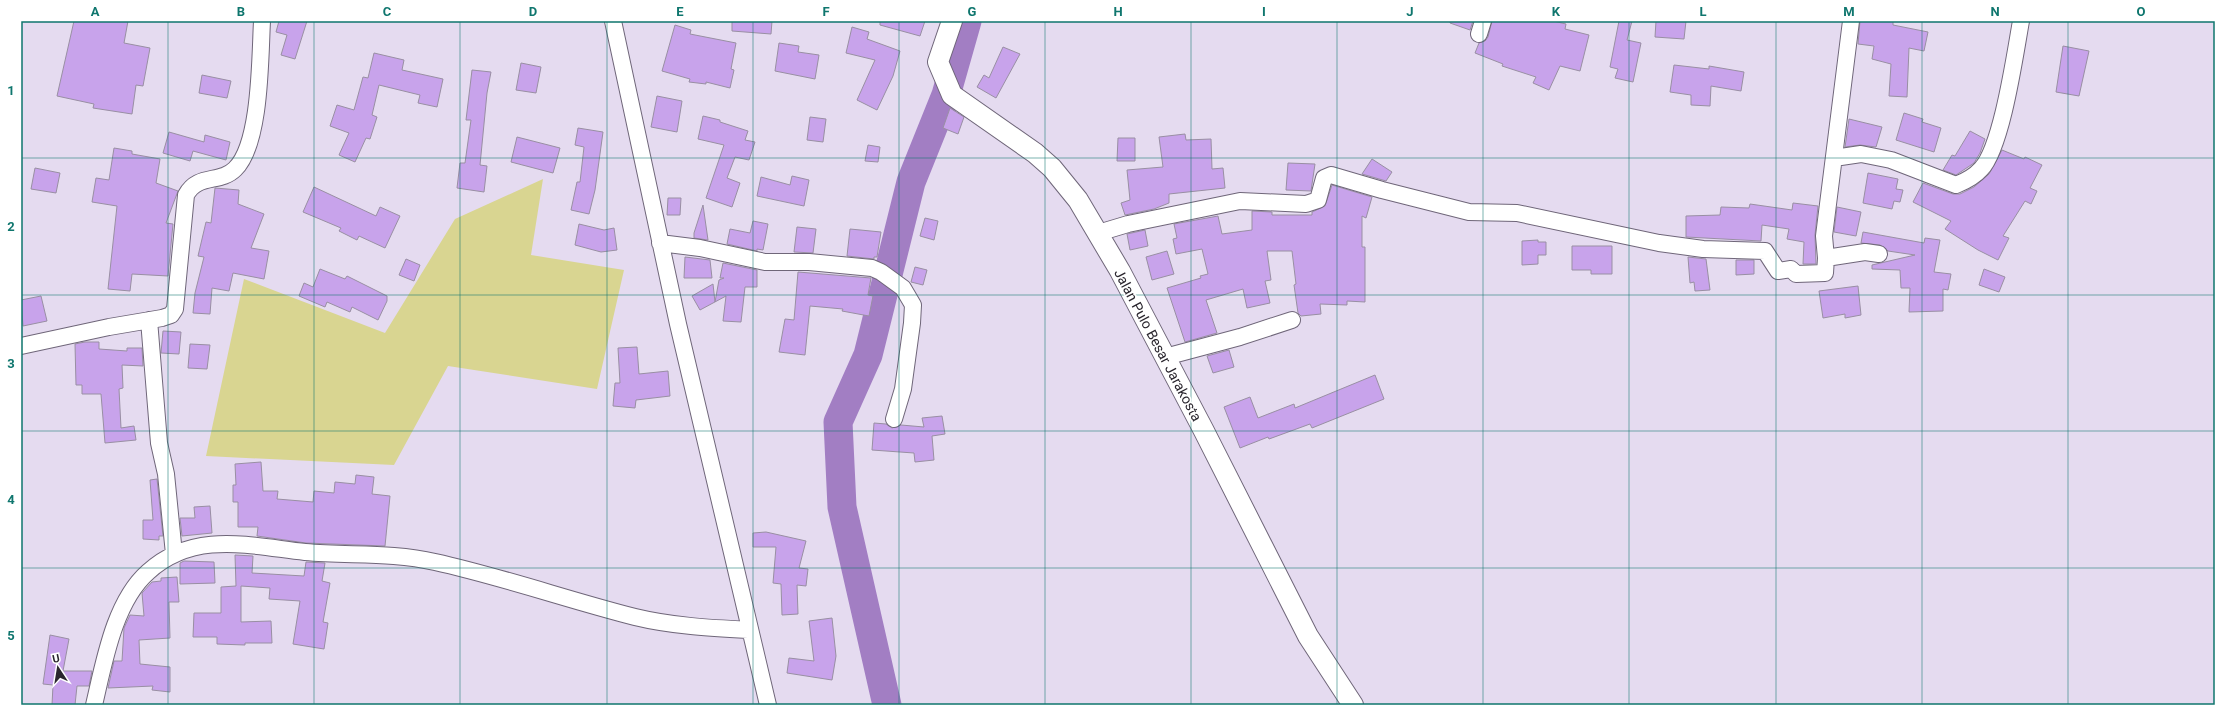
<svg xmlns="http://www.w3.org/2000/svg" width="2236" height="726" font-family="Roboto,sans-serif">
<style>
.green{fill:#d9d591}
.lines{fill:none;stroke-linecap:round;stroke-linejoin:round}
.river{stroke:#a27ec3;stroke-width:29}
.building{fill:#c8a3eb;stroke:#998fa3}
.minor-casing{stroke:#6f6679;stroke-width:18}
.tertiary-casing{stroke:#6f6679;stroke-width:22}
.minor{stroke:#fff;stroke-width:16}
.tertiary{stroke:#fff;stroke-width:20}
.grid{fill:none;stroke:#0f766e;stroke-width:1;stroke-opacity:0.55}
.labels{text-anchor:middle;stroke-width:3.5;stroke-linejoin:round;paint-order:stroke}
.street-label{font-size:14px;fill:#2a262e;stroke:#fff}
.neatline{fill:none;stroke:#0f766e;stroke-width:1.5}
.grid-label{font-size:13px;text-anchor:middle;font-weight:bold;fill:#0f766e}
</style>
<rect width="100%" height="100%" fill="#e5dbf0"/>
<path class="green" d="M543,179L531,255L624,270L597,389L448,366L394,465L206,456L244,279L385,333L455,219Z"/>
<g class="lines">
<path class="river" d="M887,705L842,507L838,422L868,355L911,182L946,95L967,21"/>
</g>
<path class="building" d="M74,21H128L124,43L150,48L143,86L136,85L132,114L93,108L94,104L57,96Z
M279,21H307L295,59L281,55L287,35L276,32Z
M732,21H772L771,34L732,31Z
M880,21H925L920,36L880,25Z
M1450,21H1473L1470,30L1450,23Z
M1492,21H1553L1566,24L1565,29L1589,35L1580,71L1560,66L1549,90L1533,83L1536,77L1502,66L1503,64L1475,53L1479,43L1485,41L1488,37Z
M1619,21H1632L1627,40L1641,43L1633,82L1615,78L1618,69L1610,67Z
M1656,21H1686L1684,39L1655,37Z
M1860,21H1893V25L1928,32L1924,51L1909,48L1907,97L1889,96L1891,64L1872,59L1874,46L1858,44Z
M675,25L691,30L690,34L736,43L731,69L734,70L730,88L706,82V84L689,82L690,79L662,71Z
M852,27L869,32L867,39L900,51L893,76L877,110L857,100L875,60L846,53Z
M779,43L799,46L798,52L819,55L815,79L775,71Z
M2063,46L2089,51L2079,96L2056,92Z
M1003,47L1020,54L996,98L977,87L984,75L989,78Z
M374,53L404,60L402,70L443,79L437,107L418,103L420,95L379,85L372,115L377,117L370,139L366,138L355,162L339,155L349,133L330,126L337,105L354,110L363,77L368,78Z
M521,63L541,67L536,93L516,90Z
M1674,65L1709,69V66L1744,72L1741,91L1711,86L1710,106L1691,105V95L1670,92Z
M472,70L491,72L487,93L480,165L487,166L484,192L457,188L460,163H465L471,120H466Z
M202,75L231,81L227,98L199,93Z
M657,96L682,101L677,132L651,127Z
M950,108L964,117L958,134L943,128Z
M1904,113L1923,119L1922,122L1941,128L1934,152L1896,140Z
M703,116L720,120V122L748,131L745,140L755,142L749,160L735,157L727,178L740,183L732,207L706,198L724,145L698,139Z
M810,117L826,119L823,142L807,140Z
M1849,119L1882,127L1876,147L1860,145L1845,147Z
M578,128L603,132L595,190L589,214L571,210L577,182H580L584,147L575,145Z
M1970,131L1985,139L1980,153L1974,163L1956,175L1943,170L1952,155L1955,156Z
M169,132L204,142L205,135L230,142L226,160L193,151L190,161L163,153Z
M1185,134L1186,140L1211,139L1212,169L1223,168L1225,188L1169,194V203L1154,209L1125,215L1121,203L1130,200L1127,170L1163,167L1159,137Z
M517,137L560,148L553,173L511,162Z
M1118,138H1135V161H1117Z
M868,145L880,147L878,162L865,161Z
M114,148L132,151V154L160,159L156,183L178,191L166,223L173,224L168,276L132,274L130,291L108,289L117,206L92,202L96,178L109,180Z
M2002,150L2024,159L2025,157L2042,165L2030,188L2037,191L2031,204L2025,201L2003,236L2009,238L1998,260L1978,250L1945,229L1951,221L1913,202L1923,183L1953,194H1960L1974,187L1989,174Z
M1372,159L1392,172L1386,181L1362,174Z
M1288,163L1315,164L1311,191L1286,190Z
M35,168L60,173L56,193L31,189Z
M1868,173L1898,179L1896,189L1903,190L1900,202L1894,201L1892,209L1863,203Z
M792,176L809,180L804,206L757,196L761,177L790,185Z
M1332,185L1372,197L1366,218L1362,216V247H1365V302L1347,301V305L1320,304L1321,314L1301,316L1298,313L1294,285L1296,284L1292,251H1267L1271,280L1265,281L1270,303L1247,308L1243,289L1206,300L1217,333L1185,342L1167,288L1201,278L1200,276L1208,274L1202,249L1176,254L1173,239L1177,238L1174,224L1218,216L1222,234L1252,230V211L1272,212V215H1312V212L1325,206Z
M314,187L376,216L380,207L400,216L385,248L359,236L357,240L339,231L341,228L303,212Z
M215,188L239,190L238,204L264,214L251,248L269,251L264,279L233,273L229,291L212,288L210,314L193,313L195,293L204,257L198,256L206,222L211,223Z
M668,198H681L680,215H667Z
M1793,203L1818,206L1815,235L1816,264H1803L1804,242L1787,239L1789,229L1762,225L1761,241L1686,237V216L1720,215L1721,207L1749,208L1750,204L1792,210Z
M703,205L708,240L694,238V233Z
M1837,207L1861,212L1856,236L1834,232Z
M925,218L938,221L934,240L920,236Z
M753,221L768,224L763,250L757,249V251L727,244L730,229L750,233Z
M579,224L604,230L614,228L617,250L601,252L575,245Z
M797,227L816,229L813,253L794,252Z
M850,229L881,232L877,257H874V259L847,256Z
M1145,230L1148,246L1130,250L1127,234Z
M1863,232L1924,243L1925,238L1940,240L1934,272L1951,274L1948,290L1943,289V311L1909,312L1910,288H1901L1900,270L1872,269V265L1915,255L1888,251L1880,245L1861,243Z
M1538,240V242H1546V255H1538V264L1522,265V241Z
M1572,246H1612V274H1591V270H1572Z
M1167,251L1174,274L1152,280L1146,257Z
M685,257L710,260L712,278H684Z
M1688,257L1706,259L1710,290L1695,291L1694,282L1690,283Z
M406,259L420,265L414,281L399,275Z
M1736,260H1754V274L1736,275Z
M723,263L757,270V287H745L741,322L723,321L726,296L700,310L692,296L713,284L715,302L719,280L724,278H720Z
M915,267L927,270L923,285L911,282Z
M320,269L345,279L347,276L387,296V301L378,320L352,307L350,312L327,302L325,307L299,296L304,283L313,287Z
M1984,269L2005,277L1999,292L1979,285Z
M798,272L871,278L868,295L873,296L869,316L842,311L843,309L810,306L805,355L779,352L785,319L794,320Z
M1858,286L1861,315L1845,318V314L1823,318L1819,291Z
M41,296L47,321L23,326L21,300Z
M163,331L181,332L179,354L161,353Z
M85,342H99V349L127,351V348H142L143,366L122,365L123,388L119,389L121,428L134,426L136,440L105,443L101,394H82V385H76L75,344Z
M190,344L210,345L207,369L188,368Z
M637,347L639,374L668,371L670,396L636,400L635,408L613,406L615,383H620L618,348Z
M1229,350L1234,367L1213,373L1207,356Z
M1375,375L1384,399L1312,428L1310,424L1269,439L1268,437L1240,448L1224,407L1250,397L1258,418L1294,404L1295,408Z
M942,416L945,434L932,436L934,460L915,462L914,453L872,450L874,423L886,424L892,428L901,425L924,427L922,418Z
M261,462L263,491H278L277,499L313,502L314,491L334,493L335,482L355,484L356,475L374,477L372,494L390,496L385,546L306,543L257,536L258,527H238V502H233V485H236L235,464Z
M157,479L163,536H159V540L143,539V520H153L150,480Z
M210,506L212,533L182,536L180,518H195L194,507Z
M766,532L806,541L799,568L808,569L806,586L797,585L798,614L782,615L781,584L773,583L776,547H753V533Z
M235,555L253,556L252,573L304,576L306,562L325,563L322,581L330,583L323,622L328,623L324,649L293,644L300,601L269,599L270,588L241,586V622L271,621L272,643H245V645L217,644V637H193L194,613H221V587L236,586Z
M184,561L214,562L215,583L180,584V563Z
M177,577L179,602H169L170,638L139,640L140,664L170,667V692L152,690L153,686L108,688L114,661H122L124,628L130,615L144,616L142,593L152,582L161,581V578Z
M832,618L836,656L832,680L787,673L789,658L814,661L809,621Z
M50,635L69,639L63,671H92L89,686H77L75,705H52L53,685L43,684Z"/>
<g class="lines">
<g class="minor-casing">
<path id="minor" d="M613,21L678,324L768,705
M1479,34L1483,21
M1834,158L1861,154L1891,160L1956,185C1966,181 1974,177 1981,169C2002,147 2015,54 2021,21
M1098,233L1128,224L1240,201L1306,204L1318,200L1324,178L1331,175L1382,190L1469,212L1517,213L1659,243L1703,249L1765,251L1778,271L1791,269L1796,274L1825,273L1826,258L1824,236L1851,21
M660,243L700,248L765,262H809L872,268L881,272L903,288L913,305L912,323L903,389L894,419
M1826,258L1865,252L1879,254
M149,320L159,443L166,474L174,554
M21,346L109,327L162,318L171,315L175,309L186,195C198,173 220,184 235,169C261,144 260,57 262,21
M1165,357L1240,337L1292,320
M94,705C104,663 114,602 148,572C194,530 250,546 305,552C349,556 392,552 435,562C503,577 568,600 635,617C672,626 711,628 749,630"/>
</g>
<g class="tertiary-casing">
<path id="tertiary" d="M952,21L938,62L952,95L1035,153L1052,168L1078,200L1120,271L1204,431L1308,636L1353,705"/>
</g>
<use href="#minor" class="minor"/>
<use href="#tertiary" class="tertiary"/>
</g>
<path class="grid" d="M168,21V705M314,21V705M460,21V705M607,21V705M753,21V705M899,21V705M1045,21V705M1191,21V705M1337,21V705M1483,21V705M1629,21V705M1776,21V705M1922,21V705M2068,21V705M21,158H2215M21,295H2215M21,431H2215M21,568H2215"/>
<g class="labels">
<g class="street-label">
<text transform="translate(1158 345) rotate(62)" y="5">Jalan Pulo Besar Jarakosta</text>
</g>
</g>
<rect width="2236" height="726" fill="none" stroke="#ffffff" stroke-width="44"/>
<g transform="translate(58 668) rotate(348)" stroke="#ffffff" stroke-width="3" paint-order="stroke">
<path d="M0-3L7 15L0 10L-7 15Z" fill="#2a262e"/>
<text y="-6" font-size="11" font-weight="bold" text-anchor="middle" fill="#2a262e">U</text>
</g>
<rect x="22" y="22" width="2192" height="682" class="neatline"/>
<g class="grid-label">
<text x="95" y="16">A</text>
<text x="241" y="16">B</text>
<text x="387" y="16">C</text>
<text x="533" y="16">D</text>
<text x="680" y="16">E</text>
<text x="826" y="16">F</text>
<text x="972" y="16">G</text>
<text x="1118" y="16">H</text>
<text x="1264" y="16">I</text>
<text x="1410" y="16">J</text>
<text x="1556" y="16">K</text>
<text x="1703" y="16">L</text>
<text x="1849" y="16">M</text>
<text x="1995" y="16">N</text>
<text x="2141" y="16">O</text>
<text x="11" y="95">1</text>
<text x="11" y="231">2</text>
<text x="11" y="368">3</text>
<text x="11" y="504">4</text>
<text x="11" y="640">5</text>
</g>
</svg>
